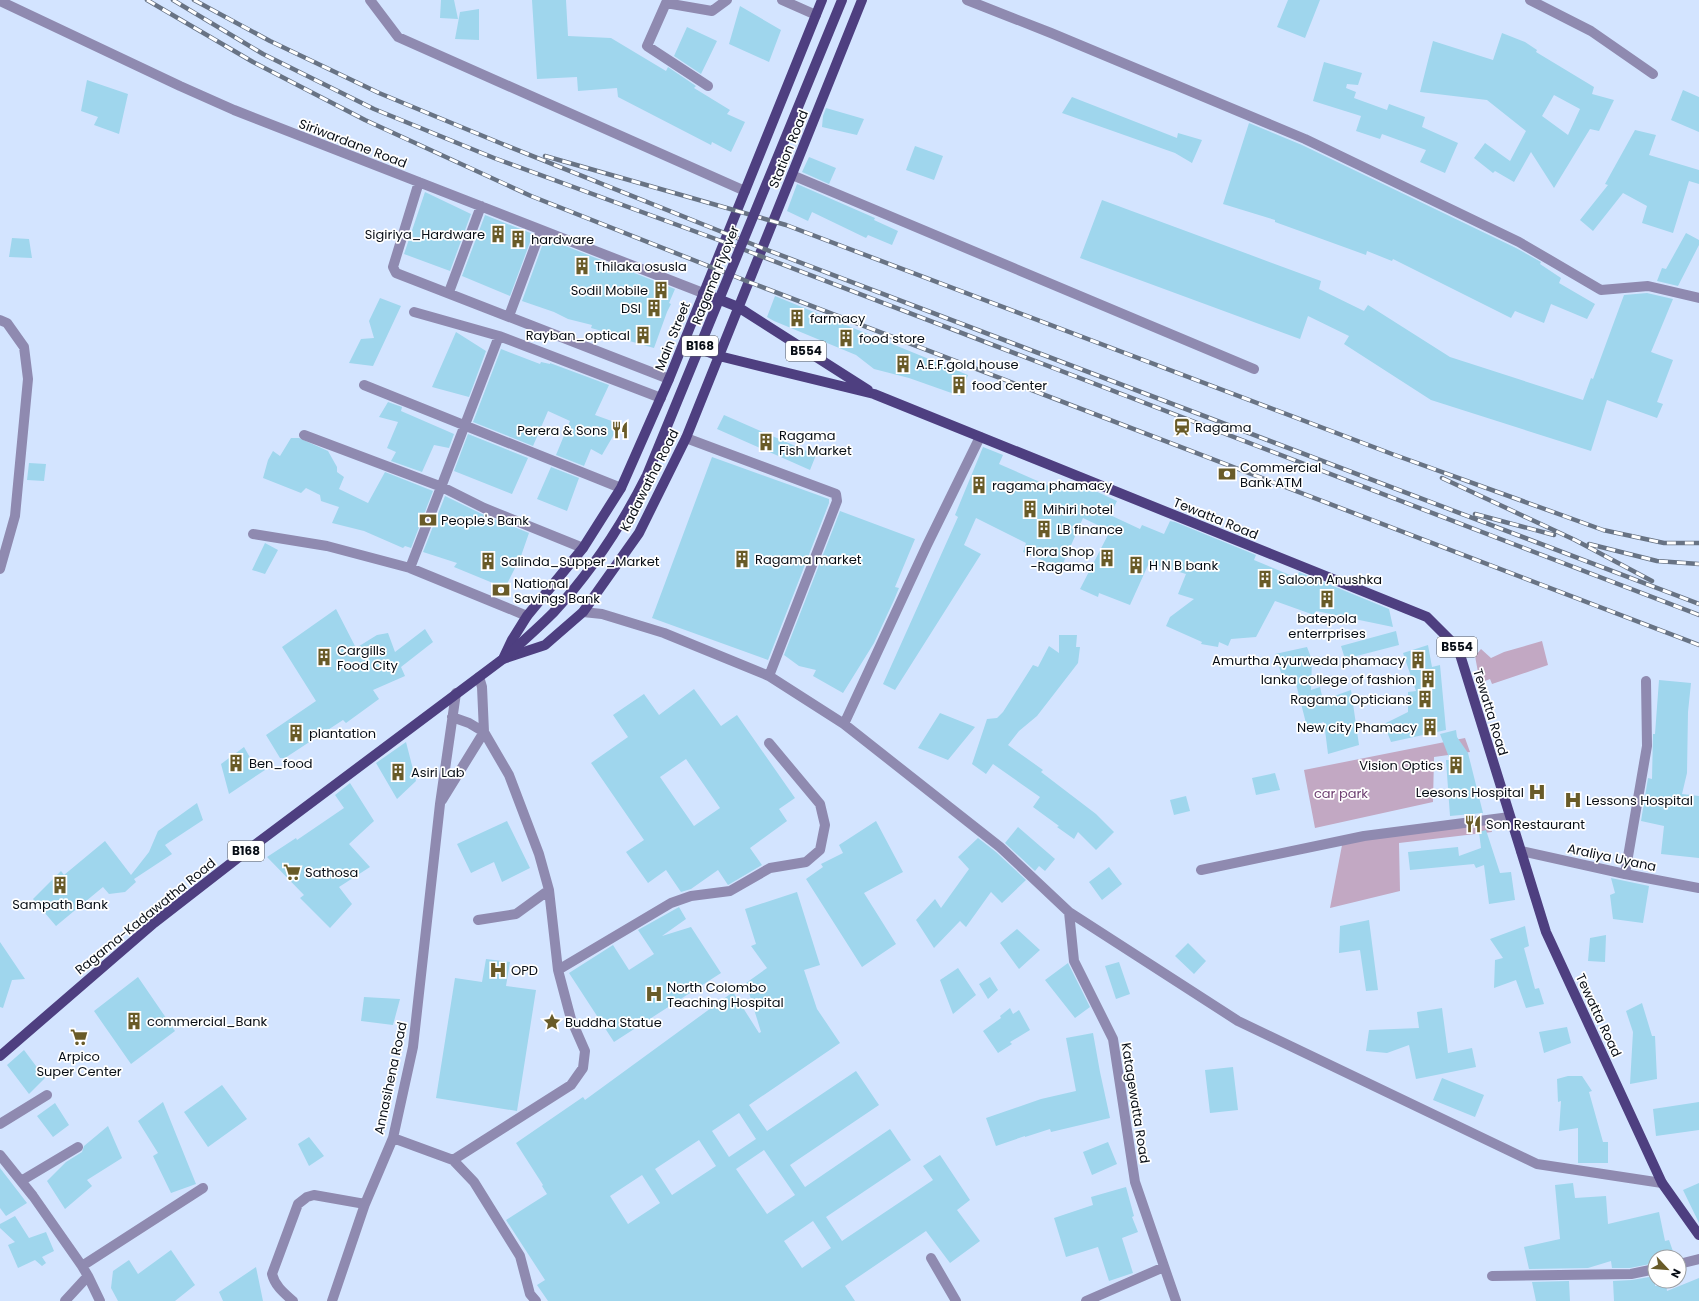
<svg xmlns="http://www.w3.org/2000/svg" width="1699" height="1301" font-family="Poppins,sans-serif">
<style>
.green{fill:#c2a8c3}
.building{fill:#9fd6ed;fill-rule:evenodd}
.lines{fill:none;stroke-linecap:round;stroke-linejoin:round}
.minor{stroke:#8f8ab0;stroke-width:10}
.major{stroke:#4e3f80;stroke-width:10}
.rail-casing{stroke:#687384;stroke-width:4.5}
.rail{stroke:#fff;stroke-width:3;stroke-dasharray:9;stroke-linecap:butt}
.major-bridge{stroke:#4e3f80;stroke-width:10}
.labels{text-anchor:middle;stroke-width:3.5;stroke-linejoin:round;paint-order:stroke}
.shield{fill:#fff;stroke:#52565c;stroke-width:1}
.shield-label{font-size:12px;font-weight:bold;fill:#080e16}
.street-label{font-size:13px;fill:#080e16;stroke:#fff}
.poi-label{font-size:13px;fill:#080e16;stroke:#fff;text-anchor:start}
.park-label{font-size:13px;fill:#704273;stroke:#fff}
</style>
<rect width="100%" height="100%" fill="#d3e4ff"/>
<path class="green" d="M1542,641L1548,665L1492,684L1490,679L1480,683L1475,656L1481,649L1491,658L1504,652Z
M1465,738L1470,752L1434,757L1433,802L1315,828L1304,770Z
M1490,823L1492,832L1399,843L1400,891L1330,908L1343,840Z"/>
<path class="building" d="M441,0H454L458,19L440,18Z
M532,0H566L568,36L611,38L666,71L668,67L696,86L694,88L730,110L727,114L745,122L731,152L712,142L711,145L618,97L617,88L578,91L577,77L537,79Z
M1288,0H1320L1305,38L1277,27Z
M740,6L781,30L769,62L729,44Z
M479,9V40L455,39L460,12Z
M687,27L717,41L701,74L674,56Z
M1502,33L1525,42L1537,50L1536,52L1594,87L1592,94L1614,100L1599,131L1590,129L1554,188L1531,152L1514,182L1495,171L1493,173L1474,158L1485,143L1510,161L1526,131L1487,100L1420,92L1433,41L1493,60ZM1554,95L1580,109L1568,135L1542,116Z
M1324,62L1362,73L1358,85L1347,84L1346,88L1356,92L1354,98L1387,110L1389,104L1425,117L1422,127L1458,143L1445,173L1420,162L1426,150L1382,134L1380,139L1356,131L1361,116L1313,101Z
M87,80L128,94L119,134L94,125L98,117L81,111Z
M1683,90L1699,97V132L1671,120Z
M1072,97L1177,138L1178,133L1202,140L1192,163L1175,153L1062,113Z
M826,108L864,119L857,135L822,127L823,116Z
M1249,123L1302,145L1516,248L1541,262L1540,264L1561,278L1559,283L1595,304L1587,319L1551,304L1544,323L1515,311L1511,318L1393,259L1392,261L1367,251L1366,255L1275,222V220L1223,204Z
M1635,130L1656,135L1649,155L1699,170V184L1689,181L1673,233L1642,223L1647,206L1623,193L1593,231L1580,220L1608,185L1605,184Z
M915,146L943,156L934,180L906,170Z
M809,157L836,168L829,184L802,172Z
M797,184L875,218L874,220L898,231L892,245L868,235L866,238L812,212L808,221L787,211Z
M425,192L471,214L450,271L404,254Z
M1102,200L1321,281L1319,289L1364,311L1368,305L1450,357L1583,400L1591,378L1593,379L1624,295L1647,293L1673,299L1651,352L1673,360L1657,402L1663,404L1657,418L1607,400L1591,451L1431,400L1344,344L1349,336L1308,316L1300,339L1080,258Z
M485,215L533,234L510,296L462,276Z
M1686,233L1699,240V245L1678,286L1657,281L1662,268L1666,269Z
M12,238L29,239L32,258L9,257Z
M545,238L675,289L669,303L671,304L667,312L654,348L626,340L627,338L591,328L592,325L568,319L554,312L522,301Z
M775,296L968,375L960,396L909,378L874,369L856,355L774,321L767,317Z
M380,298L401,306L373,366L349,363L361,339L374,338L369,321Z
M456,332L486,351L469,397L432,387Z
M501,349L540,364L541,362L550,364V363L609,385L595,415L620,424L602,455L591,449L584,466L556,455L570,421L548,411L533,446L473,422Z
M388,402L402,407L401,411L454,434L449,448L434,445L422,472L391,461L396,452L387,448L398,422L379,417Z
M724,415L816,455L810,470L717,429Z
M468,434L528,458L512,494L454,471Z
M291,438H299L328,451L337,467V472L344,477L339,489L368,503L385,472L433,491L411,548L405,546L403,548L364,531L332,523L339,507L321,501L320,495L306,488L301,493L263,478L268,460L273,451L280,456Z
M983,447L1003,455L999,464L1058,490L1061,484L1073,488L1074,485L1089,488L1117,501L1110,515L1140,529L1142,525L1164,534L1170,521L1175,522L1256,555L1254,560L1285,573L1297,578L1299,572L1389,609L1393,627L1316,611L1314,615L1275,601L1256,637L1231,639L1228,646L1219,642L1218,647L1201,644L1202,642L1166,626L1170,617L1194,599L1178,594L1186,574L1149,563L1130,605L1099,593L1098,597L1080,589L1110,531L1083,518L1061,568L1023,552L1026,543L976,518L964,545L981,554L895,690L883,684L958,517L955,515Z
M712,457L829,499V503L768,660L652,618Z
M29,463L46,464L44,481L27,480Z
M551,467L579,478L567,511L537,499Z
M445,496L482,514L529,533L521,556L505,588L454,567L457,563L423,552Z
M840,511L915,539L895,587L899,588L894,600L874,643L843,693L813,676L816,670L799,666L784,655Z
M265,543L278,550L265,574L252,570Z
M336,609L356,648L377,635L388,633L395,652L425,629L433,642L401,667L405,676L373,690L379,699L346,723L343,720L285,758H280L266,735L316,701L282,647Z
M1396,631L1399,645L1345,659L1341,646Z
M1059,635H1077L1076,647H1080L1078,663L1037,716L1019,731L1008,745L1043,770L1041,772L1096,814L1114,832L1096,850L1078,832L1074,839L1057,827L1059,826L1033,807L1040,797L993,764L986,774L972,764L987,719L997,718L1003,712L1033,665L1038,667L1049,646L1059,653Z
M1428,645L1432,667L1440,665L1446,730L1391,742L1384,724L1408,712V692L1416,691L1403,653Z
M1307,647L1312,660L1311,690L1320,687L1323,700L1351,690L1359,745L1328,754L1324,722L1307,727L1295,680L1284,682L1275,654Z
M1659,680L1691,683L1688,712L1687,773L1682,794L1699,796V858L1661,854L1664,826L1641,821L1648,778L1652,779L1653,734H1655Z
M694,689L721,726L737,715L795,798L779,809L787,821L750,848L762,865L728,885L718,870L691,889L681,892L666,870L648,883L626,852L644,840L591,763L628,737L613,715L644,694L659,715ZM686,759L720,808L694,826L660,777Z
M940,713L975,727L948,760L918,748Z
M1456,730L1457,737L1468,753L1483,813L1450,816L1446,760H1450L1440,734Z
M406,742L416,781L397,799L376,763Z
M244,747L252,761L265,770L229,794L221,764Z
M1275,773L1280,790L1256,795L1252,778Z
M350,783L374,821L349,844L370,867L339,887L352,904L330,928L300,898L304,895L267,857L296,838L297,840L344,808L335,795Z
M1186,796L1190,811L1174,815L1170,800Z
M197,803L203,820L165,845L172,854L134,879L136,882L125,892L109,894L103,887L56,926L33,899L61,871L64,875L105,841L131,875L149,852L158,831Z
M507,821L530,868L502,882L494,862L471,873L457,844Z
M876,821L903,872L864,893L896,944L862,967L806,879L823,867L821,864L843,853L839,845Z
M1018,827L1055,859L1045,871L1039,866L1035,871L1005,843Z
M1486,830L1500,873L1511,872L1515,900L1489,904L1484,865L1476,868L1474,864L1410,870L1408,852L1458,847L1459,856L1481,848L1479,832Z
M978,838L996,852L1026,880L1002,903L991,892L966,927L960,921L934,948L916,920L935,899L941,908L969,869L958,857Z
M1109,867L1122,884L1102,900L1089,882Z
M1611,878L1649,886L1643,923L1613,919L1610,895L1615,893Z
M797,892L820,965L804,970L817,1009L840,1043L749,1105L767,1131L856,1071L879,1105L790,1165L805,1187L890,1129L911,1160L826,1217L842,1241L933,1180L923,1166L940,1155L970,1200L957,1210L980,1241L950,1263L926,1231L845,1286L855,1301H548L537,1285L545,1280L506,1220L547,1194L542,1186L543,1185L516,1143L583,1097L585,1100L733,992L759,1033L761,1032L746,983L767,968L751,946L756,944L745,909ZM739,1113L756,1139L729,1157L712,1131ZM699,1140L716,1166L672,1195L655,1169ZM764,1150L795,1195L767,1214L736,1169ZM642,1175L660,1203L628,1224L610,1196ZM813,1221L831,1248L802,1268L784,1241Z
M679,907L686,919L662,936L691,927L721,973L614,1042L569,973L613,945L629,970L654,954L638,930Z
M1369,920L1378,990L1366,991L1360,950L1339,953L1340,926Z
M1525,926L1529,946L1524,948L1535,989L1539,988L1544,1004L1526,1008L1516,980L1494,988L1495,960L1503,958L1490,939Z
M1017,929L1040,950L1019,969L1000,943Z
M1606,935L1605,962L1588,961L1590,938Z
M0,942L25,979L12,980L3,1008L0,1007Z
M1188,943L1206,961L1194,974L1175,956Z
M486,959L510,962L506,986L536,990L517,1111L436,1098L455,978L482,982Z
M1119,962L1130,994L1116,999L1105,966Z
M1068,963L1090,1007L1075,1018L1045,980Z
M958,968L976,995L953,1014L940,980Z
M138,977L175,1031L131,1064L94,1011Z
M990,977L998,990L988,999L979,984Z
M364,997L400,999L393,1025L361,1021Z
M1642,1003L1652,1036H1655L1657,1079L1630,1084L1633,1032L1626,1011Z
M1010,1008L1013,1014L1019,1010L1030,1030L1010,1042L1012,1044L998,1053L983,1031L1001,1018L1000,1016Z
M1442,1008L1448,1053L1472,1048L1476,1067L1416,1079L1409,1045L1387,1053L1366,1051L1369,1030L1419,1028L1417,1012Z
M1567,1027L1571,1043L1544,1053L1539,1032Z
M1093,1033L1100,1072L1110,1118L1051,1132L1050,1129L1025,1137V1136L996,1146L986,1118L1041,1099L1076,1091L1066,1038Z
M24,1050L45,1078L29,1094L7,1065Z
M1233,1067L1238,1110L1210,1113L1205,1070Z
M1568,1076H1582L1592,1091L1589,1092L1603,1142H1608V1163H1578V1128L1559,1131L1561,1101L1558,1102L1557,1079Z
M1442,1078L1484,1095L1475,1117L1433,1100Z
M222,1085L247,1119L208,1147L184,1112Z
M163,1102L196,1184L171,1193L153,1156L158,1153L138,1121Z
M1699,1102V1130L1656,1136L1653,1109Z
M55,1103L69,1125L53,1137L37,1116Z
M108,1126L122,1158L87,1180L92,1186L65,1209L47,1181L66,1162L82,1152L84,1146Z
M309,1137L324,1156L309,1166L298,1144Z
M1108,1142L1117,1164L1092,1175L1083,1152Z
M0,1168L27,1203L6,1216L0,1208Z
M1573,1183L1575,1198L1606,1196L1608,1224L1659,1212L1665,1241L1669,1240L1675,1257H1655V1263L1630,1268H1612L1611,1261L1588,1268L1529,1269L1524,1247L1560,1239L1555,1185Z
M1699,1183V1223L1683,1190Z
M1126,1187L1134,1216L1132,1217L1138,1232L1122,1238L1133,1273L1109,1281L1098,1247L1066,1257L1054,1218L1093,1205L1091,1197Z
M15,1216L29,1238L46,1232L54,1251L42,1257L46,1263L42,1266L35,1260L18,1268L8,1245L15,1242L0,1228V1224Z
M171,1250L195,1285L175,1301H118L111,1288L113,1271L129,1260L138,1274Z
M256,1267L263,1301H223L219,1292Z
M1655,1276V1286L1666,1284L1667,1291L1699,1278V1301H1614L1613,1281L1632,1280Z
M1569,1281L1570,1301H1536L1532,1282Z"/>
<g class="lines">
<path class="minor" d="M370,0L398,37L745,191
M782,0L816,15
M967,0L1051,33L1305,139L1519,242L1601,290L1648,286L1699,298
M1530,0L1591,31L1653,74
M0,1L180,86L234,110L703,293
M708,86L647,46L666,3L712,11L727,0
M792,175L1254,369
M419,182L393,267L396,273L669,379
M449,292L481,206
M414,312L499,336L661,398
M509,316L541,230
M0,320L7,323L24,347L28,379L15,516L0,569
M364,385L621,488
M304,435L442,487L484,508L583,548
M686,438L836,494L837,501L769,676
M253,534L327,546L410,568L527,616
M410,568L499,336
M583,612L602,614L664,633L769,676L844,724L1000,847L1069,912L1238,1021L1537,1164L1662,1183
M452,717L469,723L484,732L509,775L539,854L549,890L558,970L571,1019L585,1051L583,1068L571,1085L453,1160
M844,724L927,545L980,437
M442,800L484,732L482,687L479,677
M1521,851L1625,874L1699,888
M1201,870L1364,836L1510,817
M1625,874L1647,746L1646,681
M1069,912L1074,961L1113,1039L1135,1182L1176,1301
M478,920L516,914L549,890
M558,970L671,903L691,896L730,891L770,868L806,862L820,850L825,825L820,804L769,743
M0,1124L47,1095
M393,1138L453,1160L474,1182L520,1256L530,1294L536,1301
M0,1155L33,1196L82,1266L88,1276L100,1301
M21,1181L78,1147
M931,1258L956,1301
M1679,1264L1699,1259
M82,1266L203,1188
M1492,1276L1631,1274L1655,1269
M65,1301L88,1276
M293,1301C284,1293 275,1286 272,1274L298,1204L307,1197L314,1195L365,1204
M332,1301L365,1204L393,1138L413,1047L440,804L456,693
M1086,1301L1164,1267"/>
<path class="major" d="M703,293L738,307L868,390
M684,343L719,356L874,394L1427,617L1458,648L1546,932L1662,1183L1699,1235
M503,659L512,640L527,616L583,548L621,488L669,379L822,0
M0,1056L154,923L248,850L503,659L545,645L583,612L639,533L686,438L862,0"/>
<g class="rail-casing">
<path id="rail" d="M147,0L253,62L365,120L531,196L749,282L1699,645
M173,0L263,54L374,109L494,158L724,242L1699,615
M194,0L270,41L379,93L500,143L762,248L1699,604
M545,156L786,225L1392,454L1603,530L1664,543H1699
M1442,478L1575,540L1652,581
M1475,514L1554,535
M1589,544L1657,561L1699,564"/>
</g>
<use href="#rail" class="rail"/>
<path class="major-bridge" d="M503,659C520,644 537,629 553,613C591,572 622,525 647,475L842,0"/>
</g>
<defs>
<g id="building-bare" transform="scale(1.38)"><path d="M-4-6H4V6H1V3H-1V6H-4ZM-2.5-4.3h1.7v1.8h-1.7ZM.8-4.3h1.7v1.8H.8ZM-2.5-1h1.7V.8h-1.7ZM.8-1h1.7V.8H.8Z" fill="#695b28" stroke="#fff" stroke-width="2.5" paint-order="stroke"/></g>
<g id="station-bare" transform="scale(1.38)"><path d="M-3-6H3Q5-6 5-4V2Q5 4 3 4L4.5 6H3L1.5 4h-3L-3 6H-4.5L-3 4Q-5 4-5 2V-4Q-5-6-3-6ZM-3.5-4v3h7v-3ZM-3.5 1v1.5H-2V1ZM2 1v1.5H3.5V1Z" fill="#695b28" stroke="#fff" stroke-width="2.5" paint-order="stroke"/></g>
<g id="restaurant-bare" transform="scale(1.38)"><path d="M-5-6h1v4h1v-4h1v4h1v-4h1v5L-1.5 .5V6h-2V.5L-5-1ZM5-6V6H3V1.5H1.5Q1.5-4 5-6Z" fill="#695b28" stroke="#fff" stroke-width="2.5" paint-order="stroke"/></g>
<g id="bank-bare" transform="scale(1.38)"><path d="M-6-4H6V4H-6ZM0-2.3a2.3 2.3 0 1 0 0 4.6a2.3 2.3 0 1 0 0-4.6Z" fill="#695b28" stroke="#fff" stroke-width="2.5" paint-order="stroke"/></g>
<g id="hospital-bare" transform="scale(1.38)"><path d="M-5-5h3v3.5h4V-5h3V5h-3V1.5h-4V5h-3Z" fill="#695b28" stroke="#fff" stroke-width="2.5" paint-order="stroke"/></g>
<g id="supermarket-bare" transform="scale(1.38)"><path d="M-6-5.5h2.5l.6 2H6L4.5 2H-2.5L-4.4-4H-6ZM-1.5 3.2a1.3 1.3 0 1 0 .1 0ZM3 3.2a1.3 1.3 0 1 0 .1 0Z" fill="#695b28" stroke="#fff" stroke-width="2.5" paint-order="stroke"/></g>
<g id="sight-bare" transform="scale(1.38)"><path d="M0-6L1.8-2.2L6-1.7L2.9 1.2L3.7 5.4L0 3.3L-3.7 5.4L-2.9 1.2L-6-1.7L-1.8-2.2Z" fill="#695b28" stroke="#fff" stroke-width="2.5" paint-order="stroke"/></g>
</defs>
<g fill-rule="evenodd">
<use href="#building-bare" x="498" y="234"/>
<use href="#building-bare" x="518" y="239"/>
<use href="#building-bare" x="582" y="266"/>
<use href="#building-bare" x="661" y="290"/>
<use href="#building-bare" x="654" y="308"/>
<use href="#building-bare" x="797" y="318"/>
<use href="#building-bare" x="643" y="335"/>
<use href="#building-bare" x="846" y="338"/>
<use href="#building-bare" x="903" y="364"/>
<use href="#building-bare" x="959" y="385"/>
<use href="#station-bare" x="1182" y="427"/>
<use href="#restaurant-bare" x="620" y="430"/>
<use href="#building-bare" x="766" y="442"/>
<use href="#bank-bare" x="1227" y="474"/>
<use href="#building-bare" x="979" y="485"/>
<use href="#building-bare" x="1030" y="509"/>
<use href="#bank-bare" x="428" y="520"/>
<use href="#building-bare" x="1044" y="529"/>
<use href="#building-bare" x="1107" y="558"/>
<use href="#building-bare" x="742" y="559"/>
<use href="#building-bare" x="488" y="561"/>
<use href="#building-bare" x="1136" y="565"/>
<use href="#building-bare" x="1265" y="579"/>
<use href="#bank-bare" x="501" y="590"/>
<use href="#building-bare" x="1327" y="599"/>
<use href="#building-bare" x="324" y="657"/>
<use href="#building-bare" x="1418" y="660"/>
<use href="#building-bare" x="1428" y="679"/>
<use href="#building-bare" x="1425" y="699"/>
<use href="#building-bare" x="1430" y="727"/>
<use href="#building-bare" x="296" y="733"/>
<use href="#building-bare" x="236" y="763"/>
<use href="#building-bare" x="1456" y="765"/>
<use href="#building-bare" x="398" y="772"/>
<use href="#hospital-bare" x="1537" y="792"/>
<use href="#hospital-bare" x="1573" y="800"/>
<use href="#restaurant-bare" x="1473" y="824"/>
<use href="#supermarket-bare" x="292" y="872"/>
<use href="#building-bare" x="60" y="885"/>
<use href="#hospital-bare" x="498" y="970"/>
<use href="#hospital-bare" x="654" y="994"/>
<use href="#building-bare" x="134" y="1021"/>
<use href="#sight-bare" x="552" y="1022"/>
<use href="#supermarket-bare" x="79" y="1037"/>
</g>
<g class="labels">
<g class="shield">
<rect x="682" y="336" width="36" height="20" rx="3"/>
<rect x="786" y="341" width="40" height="20" rx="3"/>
<rect x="1437" y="637" width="40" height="20" rx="3"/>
<rect x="228" y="841" width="36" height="20" rx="3"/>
</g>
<g class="shield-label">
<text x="700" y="350">B168</text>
<text x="806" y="355">B554</text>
<text x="1457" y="651">B554</text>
<text x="246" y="855">B168</text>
</g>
<g class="street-label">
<text transform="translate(353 143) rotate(21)" y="5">Siriwardane Road</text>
<text transform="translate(788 149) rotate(-68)" y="5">Station Road</text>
<text transform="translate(715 275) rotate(-68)" y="5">Ragama Flyover</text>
<text transform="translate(672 336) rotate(-68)" y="5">Main Street</text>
<text transform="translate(649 480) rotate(-63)" y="5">Kadawatha Road</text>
<text transform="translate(1216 518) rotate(22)" y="5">Tewatta Road</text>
<text transform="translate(1491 712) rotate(73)" y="5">Tewatta Road</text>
<text transform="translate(1612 857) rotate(12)" y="5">Araliya Uyana</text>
<text transform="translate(145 916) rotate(-39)" y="5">Ragama-Kadawatha Road</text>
<text transform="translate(1599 1015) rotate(65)" y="5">Tewatta Road</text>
<text transform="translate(390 1078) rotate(-78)" y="5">Annasihena Road</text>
<text transform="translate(1136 1103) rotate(81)" y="5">Katagewatta Road</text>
</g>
<g class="poi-label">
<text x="485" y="239" text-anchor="end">Sigiriya_Hardware</text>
<text x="531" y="244">hardware</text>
<text x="595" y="271">Thilaka osusla</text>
<text x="648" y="295" text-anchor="end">Sodil Mobile</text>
<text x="641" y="313" text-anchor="end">DSI</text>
<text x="810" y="323">farmacy</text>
<text x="630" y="340" text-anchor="end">Rayban_optical</text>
<text x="859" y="343">food store</text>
<text x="916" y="369">A.E.F.gold house</text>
<text x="972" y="390">food center</text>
<text x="1195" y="432">Ragama</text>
<text x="607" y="435" text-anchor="end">Perera &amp; Sons</text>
<text x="779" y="440">Ragama<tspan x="779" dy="15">Fish Market</tspan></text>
<text x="1240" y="472">Commercial<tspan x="1240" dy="15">Bank ATM</tspan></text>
<text x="992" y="490">ragama phamacy</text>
<text x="1043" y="514">Mihiri hotel</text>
<text x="441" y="525">People's Bank</text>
<text x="1057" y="534">LB finance</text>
<text x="1094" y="556" text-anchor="end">Flora Shop<tspan x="1094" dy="15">-Ragama</tspan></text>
<text x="755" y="564">Ragama market</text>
<text x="501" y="566">Salinda_Supper_Market</text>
<text x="1149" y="570">H N B bank</text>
<text x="1278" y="584">Saloon Anushka</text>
<text x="514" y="588">National<tspan x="514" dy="15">Savings Bank</tspan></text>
<text x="1327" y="623" text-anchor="middle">batepola<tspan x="1327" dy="15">enterrprises</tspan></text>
<text x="337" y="655">Cargills<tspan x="337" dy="15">Food City</tspan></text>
<text x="1405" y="665" text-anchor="end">Amurtha Ayurweda phamacy</text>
<text x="1415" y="684" text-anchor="end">lanka college of fashion</text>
<text x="1412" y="704" text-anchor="end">Ragama Opticians</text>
<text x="1417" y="732" text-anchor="end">New city Phamacy</text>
<text x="309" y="738">plantation</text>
<text x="249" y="768">Ben_food</text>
<text x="1443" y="770" text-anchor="end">Vision Optics</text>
<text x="411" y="777">Asiri Lab</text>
<text x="1524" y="797" text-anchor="end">Leesons Hospital</text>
<text x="1586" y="805">Lessons Hospital</text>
<text x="1486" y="829">Son Restaurant</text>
<text x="305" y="877">Sathosa</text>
<text x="60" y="909" text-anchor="middle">Sampath Bank</text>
<text x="511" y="975">OPD</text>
<text x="667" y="992">North Colombo<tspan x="667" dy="15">Teaching Hospital</tspan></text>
<text x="147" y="1026">commercial_Bank</text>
<text x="565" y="1027">Buddha Statue</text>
<text x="79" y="1061" text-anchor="middle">Arpico<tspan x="79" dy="15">Super Center</tspan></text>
</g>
<g class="park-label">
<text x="1341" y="798">car park</text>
</g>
</g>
<g transform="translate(1667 1269) rotate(116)"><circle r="19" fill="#ffffff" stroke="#9c9fa2"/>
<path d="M0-3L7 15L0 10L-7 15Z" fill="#695b28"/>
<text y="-6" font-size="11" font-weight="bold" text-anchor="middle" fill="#080e16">N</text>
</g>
</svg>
